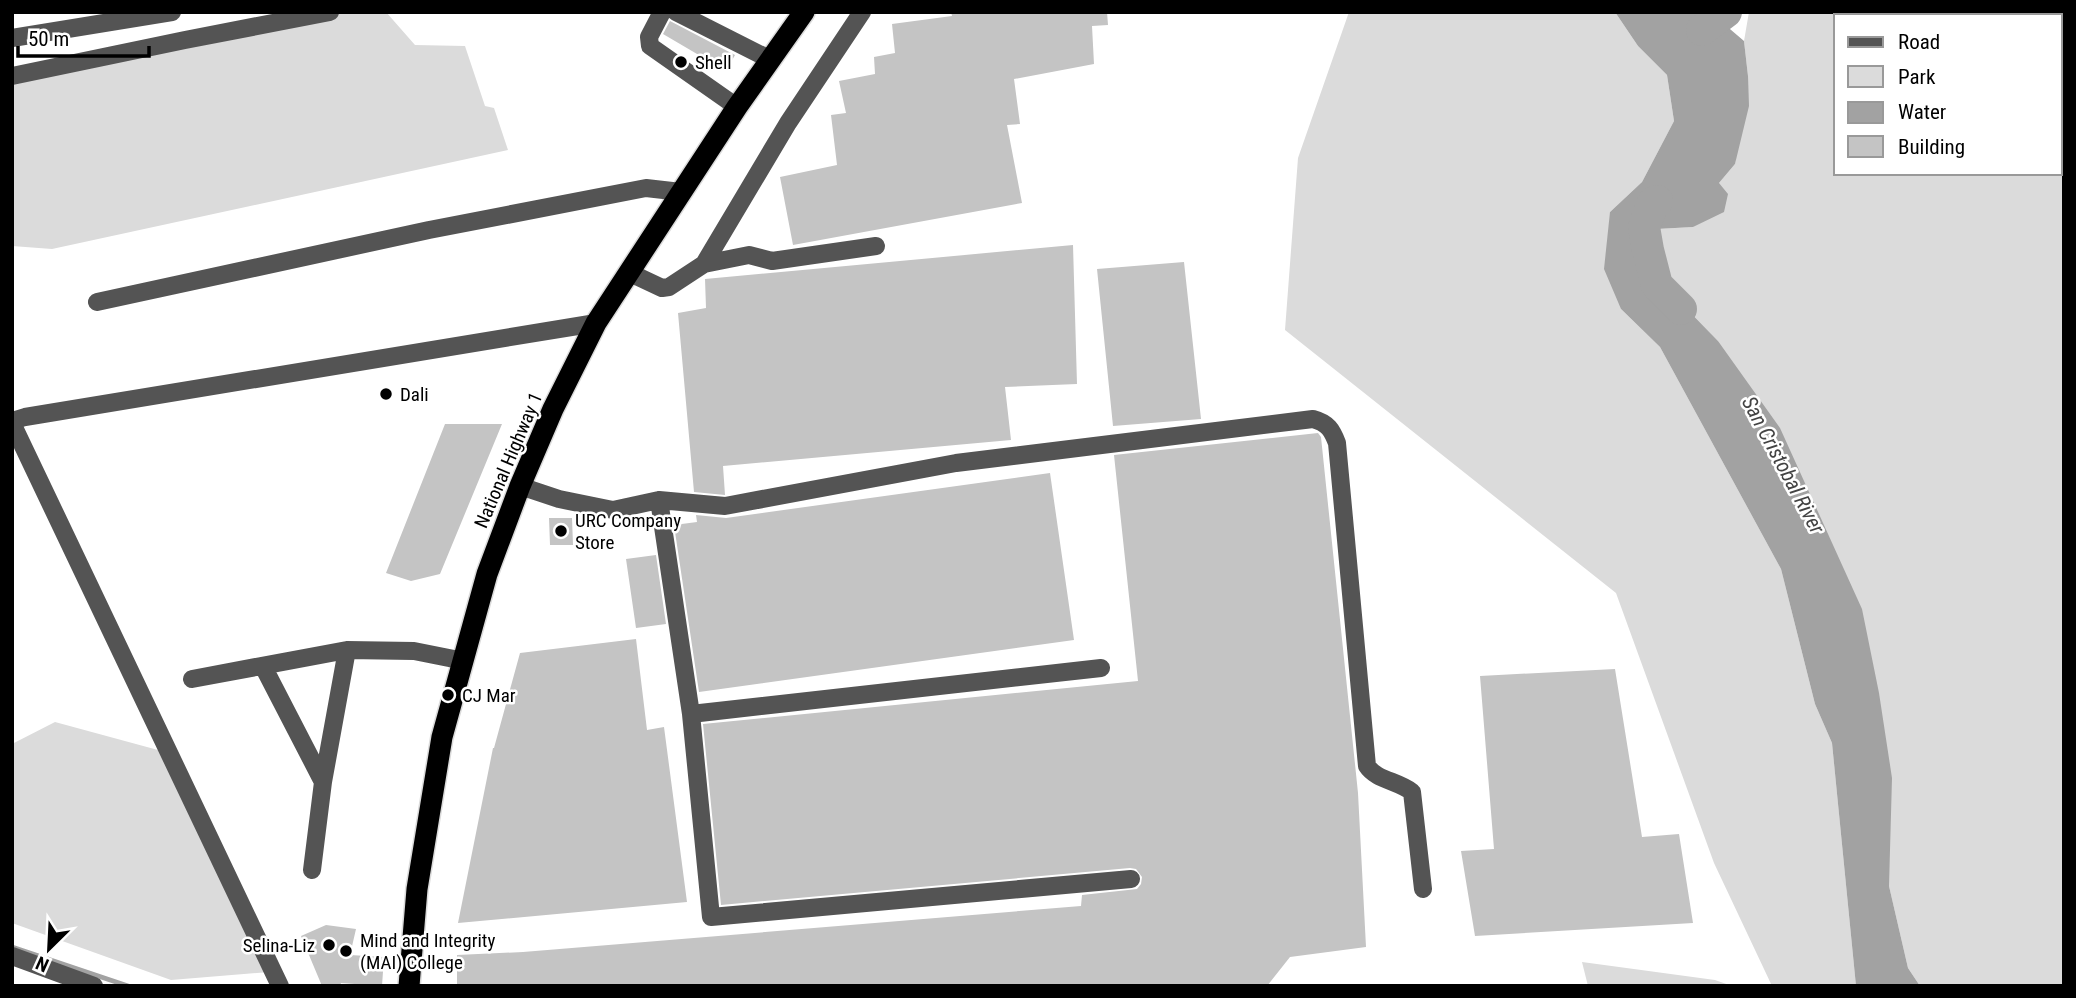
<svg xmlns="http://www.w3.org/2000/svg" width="2076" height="998" font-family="'Roboto Condensed',sans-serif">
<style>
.green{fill:#dbdbdb}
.water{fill:#a2a2a2}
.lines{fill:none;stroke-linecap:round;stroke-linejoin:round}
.stream{stroke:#a2a2a2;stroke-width:5}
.river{stroke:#a2a2a2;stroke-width:32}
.building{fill:#c4c4c4}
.highway-casing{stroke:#dbdbdb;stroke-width:24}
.minor{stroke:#545454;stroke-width:18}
.highway{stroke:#000;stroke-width:21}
.poi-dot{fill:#000;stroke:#fff;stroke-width:2.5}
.labels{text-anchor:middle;stroke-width:5;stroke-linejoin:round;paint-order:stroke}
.poi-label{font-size:19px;fill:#000;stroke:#fff;text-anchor:start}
.street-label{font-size:19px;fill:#000;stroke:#fff}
.water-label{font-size:21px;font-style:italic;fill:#434343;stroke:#fff}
</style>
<rect width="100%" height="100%" fill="#fff"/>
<path class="green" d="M349,12H386L415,45L465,46L485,106L494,108L508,150L52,249L12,246V83L304,18Z
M1349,12H1615L1638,46L1667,75L1674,121L1642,182L1610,212L1621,309L1660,347L1781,569L1815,704L1832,743L1856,986H1772L1714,863L1616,593L1285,330L1298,158Z
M1749,12H1885L1891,16H1836V173H2060V16H1895L1887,12H2064V986H1920L1908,968L1889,886L1718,341L1646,267L1643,244L1658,229L1693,227L1719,183L1735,164L1748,76L1744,41Z
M55,722L169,753L269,972L171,980L12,923V744Z
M1582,962L1715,980L1732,986H1588Z"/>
<path class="water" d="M1615,12H1710L1744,41L1748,76L1749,106L1735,164L1719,183L1728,194L1724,212L1693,227L1657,229L1643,244L1646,267L1718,341L1780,428L1862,609L1879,693L1892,778L1889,886L1908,968L1920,986H1856L1832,743L1815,704L1781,569L1660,347L1621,309L1604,269L1610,212L1642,182L1674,121L1667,75L1638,46Z"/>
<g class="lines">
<path class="stream" d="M12,947L128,986"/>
<path class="river" d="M1885,12L1891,16
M1702,30L1726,12
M2060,64L2064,63
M1657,201L1653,203L1644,227L1648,250L1657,285L1681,309"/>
</g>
<path class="building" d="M951,12H1107L1108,25L1092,26L1094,64L1014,79L1020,124L1007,125L1022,203L793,245L780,177L837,165L831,115L846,113L839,81L875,74L874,57L895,53L892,24L952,16Z
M670,21L735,55L726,71L663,34Z
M1073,245L1077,384L1005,387L1011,440L723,466L725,495L694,492L678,313L706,308L705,279Z
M1184,262L1201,419L1113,426L1097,269Z
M445,424H502L440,574L411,581L386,573Z
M1318,433L1321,437L1358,793L1366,947L1290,957L1267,986H457V955L523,952L1081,906L1082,895L1137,889L1141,884L1142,877L1136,869L1130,868L721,905L703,724L1138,681L1114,455Z
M1050,473L1074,640L699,692L674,525L697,522L696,515L726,518Z
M549,518H572L573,545H550Z
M656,555L666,624L636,628L626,559Z
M636,639L647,730L664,727L687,902L458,923L493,748H494L520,653Z
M1615,669L1642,837L1679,834L1693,923L1475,936L1461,851L1494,849L1480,676Z
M326,925L356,929L350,955L384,957L382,986L341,983L340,986H322L301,936Z"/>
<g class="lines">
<g class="highway-casing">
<path id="highway" d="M409,986L417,889L442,737L487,574L520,486L553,409L596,323L737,107L804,12"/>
</g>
<path class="minor" d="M662,12L649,37L650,46L737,107
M676,12L771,60
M12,38L172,12
M12,76L185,40L330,12
M704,264L788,123L862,12
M628,272L662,288L669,287L704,264L749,255L772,261L876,246
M97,302L429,230L646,188L681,192
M12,421L25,417L596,323
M12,423L280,986
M520,486L559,499L613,510L659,500L725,506L956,463L1313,419C1328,423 1332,430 1337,443L1367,766C1376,780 1398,781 1412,792L1423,889
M659,500L691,714L711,917L1131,879
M263,666L323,782
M192,679L347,650L414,651L464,661
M691,714L1101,668
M312,870L323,782L347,650
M12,956L94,986"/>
<use href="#highway" class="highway"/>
</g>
<g class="poi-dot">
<circle cx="681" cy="62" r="7"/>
<circle cx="386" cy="394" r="7"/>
<circle cx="561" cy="531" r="7"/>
<circle cx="448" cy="695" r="7"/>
<circle cx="329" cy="945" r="7"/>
<circle cx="346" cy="951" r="7"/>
</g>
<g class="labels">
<g class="poi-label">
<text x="695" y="69">Shell</text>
<text x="400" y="401">Dali</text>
<text x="575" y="527">URC Company<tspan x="575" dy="22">Store</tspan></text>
<text x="462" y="702">CJ Mar</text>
<text x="360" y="947">Mind and Integrity<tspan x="360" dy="22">(MAI) College</tspan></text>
<text x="315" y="952" text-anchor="end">Selina-Liz</text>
</g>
<g class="street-label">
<text transform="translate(508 460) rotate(-67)" y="7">National Highway 1</text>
</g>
<g class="water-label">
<text transform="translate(1783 465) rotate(62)" y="7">San Cristobal River</text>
</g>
</g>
<rect width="2076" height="998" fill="none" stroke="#000000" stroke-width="28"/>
<rect x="1834" y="14" width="228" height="161" fill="#ffffff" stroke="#999999" stroke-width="2"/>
<rect x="1848" y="37" width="35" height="10" fill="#545454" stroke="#999999" stroke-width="2"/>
<text x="1898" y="49" font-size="21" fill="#000000">Road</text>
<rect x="1848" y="66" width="35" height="21" fill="#dbdbdb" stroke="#999999" stroke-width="2"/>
<text x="1898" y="84" font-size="21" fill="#000000">Park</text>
<rect x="1848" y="102" width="35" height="21" fill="#a2a2a2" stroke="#999999" stroke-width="2"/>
<text x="1898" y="119" font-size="21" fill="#000000">Water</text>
<rect x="1848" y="136" width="35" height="21" fill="#c4c4c4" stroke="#999999" stroke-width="2"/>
<text x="1898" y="154" font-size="21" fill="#000000">Building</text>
<g transform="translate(49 949) rotate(204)" stroke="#ffffff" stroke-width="5" paint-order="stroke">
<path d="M0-5L12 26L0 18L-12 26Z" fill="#000000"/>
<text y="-10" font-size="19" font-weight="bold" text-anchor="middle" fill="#000000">N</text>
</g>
<path d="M18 46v10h131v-10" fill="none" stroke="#000000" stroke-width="3.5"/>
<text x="28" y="46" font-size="21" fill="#000000" stroke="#ffffff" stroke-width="5" paint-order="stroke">50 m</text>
</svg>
